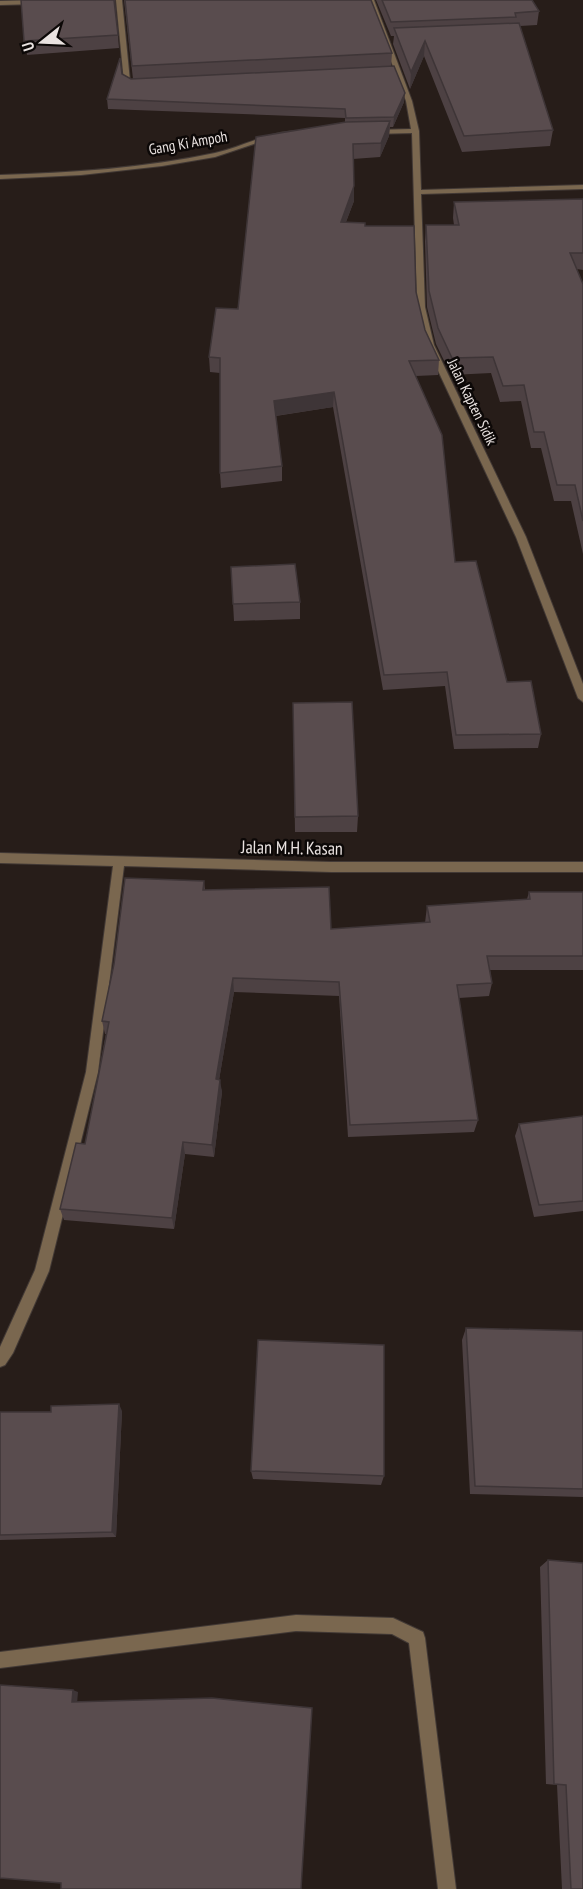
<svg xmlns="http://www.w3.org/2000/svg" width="583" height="1889" font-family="'PT Sans Narrow',sans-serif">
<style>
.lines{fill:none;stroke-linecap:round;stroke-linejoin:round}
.street-casing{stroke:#423935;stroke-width:2}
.street{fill:#7a674f;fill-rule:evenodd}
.wall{fill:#4d4143}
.shaded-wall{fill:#3e3537}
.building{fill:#594c4e;stroke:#3e3537;stroke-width:1.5}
.labels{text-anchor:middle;stroke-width:5;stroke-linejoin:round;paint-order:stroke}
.far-street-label{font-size:15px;fill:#eae3e1;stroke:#0c0807}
.street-label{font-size:18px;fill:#eae3e1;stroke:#0c0807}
</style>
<rect width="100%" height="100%" fill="#271d19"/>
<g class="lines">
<g class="street-casing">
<path id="street" d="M116,0H122L130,81L138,83V85L124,82Z
M368,0H374L412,101L419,131L421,190L583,185V189L421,194L425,307L434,345L526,537L583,684V702L578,698L516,537L426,345L417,307L412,133L374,134L370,132L374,130L411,129L406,101Z
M0,1L38,0L41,2L38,4L0,5Z
M294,131H297V135L272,138L215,157L162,166L81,175L0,179V175C72,173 144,168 215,153C242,147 265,133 294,131Z
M0,853L331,862H583V872H331L124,866L98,1072L49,1271L13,1353L5,1365L0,1367V1347L35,1270L86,1072L113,866L0,863Z
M296,1615L393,1618L423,1632L425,1638L456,1889H438L409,1643L392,1634L296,1631L0,1668V1652Z"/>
</g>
<use href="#street" class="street"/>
</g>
<path class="wall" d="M21,0H115L119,48L27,55Z
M124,0L392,53L391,66L404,102L393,127H390L389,136L380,157L353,159L354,201L346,222L365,226L416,292L425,330L439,360L438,375L416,376L455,562L507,682L541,734L538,748L454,749L445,686L383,690L333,407L276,416L282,466V481L221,488L220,473V373L210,372L209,357L345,122V118L108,109L107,99L122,74L131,79H133Z
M376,0H532L539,11L537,25L520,26L553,130L550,146L462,152L424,56L410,89L393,44L394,36H391Z
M583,199V270L577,269L583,284V554L571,501H554L541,448H531L521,401L500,402L491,373L451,375L436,344L427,307L425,241L426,225H454L453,218L454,202Z
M231,567L300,602V619L234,621Z
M293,703L358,816L357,832H295Z
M204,881L205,890L331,929L425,923L427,906L527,899L529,892H583V970H490L492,983L489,996L459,998L478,1120L474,1132L348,1137L339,996L234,992L219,1080L222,1092L214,1157L185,1154L174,1229L64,1220L60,1209L85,1144L106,1034H105L102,1021Z
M583,1116V1211L534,1217L515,1136L519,1124Z
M466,1328L583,1331V1497L470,1494L462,1340Z
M122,1411L116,1537L0,1540V1412Z
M251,1471L384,1476L381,1485L253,1479Z
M548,1560L583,1889H562L557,1785L546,1784L540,1567Z"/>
<path class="shaded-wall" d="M425,41L424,56L410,89L411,72Z
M405,93L404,102L393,127L394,117Z
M390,121L389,136L380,157L381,143Z
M354,186V201L340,237L341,222Z
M334,392L333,407L274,416V401Z
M233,978L234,992L217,1092L216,1079Z
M220,1080L222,1092L214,1157L212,1145Z
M183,1142L185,1154L174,1229L172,1218Z
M119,1404L122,1411L116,1537L112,1532Z
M73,1690L78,1692L77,1704L72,1702Z"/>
<path class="building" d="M21,0H114L118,35L24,41Z
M125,0H371L392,53L132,66Z
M382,0H532L539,11L515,13L516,17L391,22Z
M519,23L553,130L464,136L425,41L411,72L394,28Z
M120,58L122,74L131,79L394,66L405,93L394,117L346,118L345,109L107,99Z
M390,121L381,143L353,144L354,186L341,222L365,223V226H414L416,292L425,330L439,360L409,361L442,435L455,562L476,561L507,682L531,681L541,734L456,735L447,672L384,675L334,392L274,401L282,466L220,473V358L209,357L216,308L238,309L256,137L346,122Z
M583,199V253H570L583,284V521L575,485H557L544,432H534L524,385L503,386L493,357L452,358L438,328L429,291L426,225H459L454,202Z
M295,564L300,602L233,604L231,567Z
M352,702L358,816L295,817L293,703Z
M125,878L204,881L203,890L329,887L331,929L430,922L427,906L530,899L529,892H583V956H487L492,983L457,985L478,1120L350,1125L339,982L233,978L216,1079L220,1080L212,1145L183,1142L172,1218L60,1209L76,1143L85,1144L109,1022L102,1021L114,964Z
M583,1116V1201L539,1205L519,1124Z
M466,1328L583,1331V1489L475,1486Z
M258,1340L384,1345V1476L251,1471Z
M119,1404L112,1532L0,1535V1412H51V1406Z
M548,1560L583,1563V1889H571L566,1785L554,1784Z
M0,1685L73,1690L72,1702L212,1698L312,1708L301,1889H61V1883L0,1878Z"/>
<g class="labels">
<g class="far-street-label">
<text transform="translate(188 143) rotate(-10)" y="5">Gang Ki Ampoh</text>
<text transform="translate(472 402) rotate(64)" y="5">Jalan Kapten Sidik</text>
</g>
<g class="street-label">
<text transform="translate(292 848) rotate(1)" y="6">Jalan M.H. Kasan</text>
</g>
</g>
<g transform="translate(42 42) rotate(252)" stroke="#0c0807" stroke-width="4.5" paint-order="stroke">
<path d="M0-4.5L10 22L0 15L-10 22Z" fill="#eae3e1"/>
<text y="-9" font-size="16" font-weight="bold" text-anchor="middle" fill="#eae3e1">U</text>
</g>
</svg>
